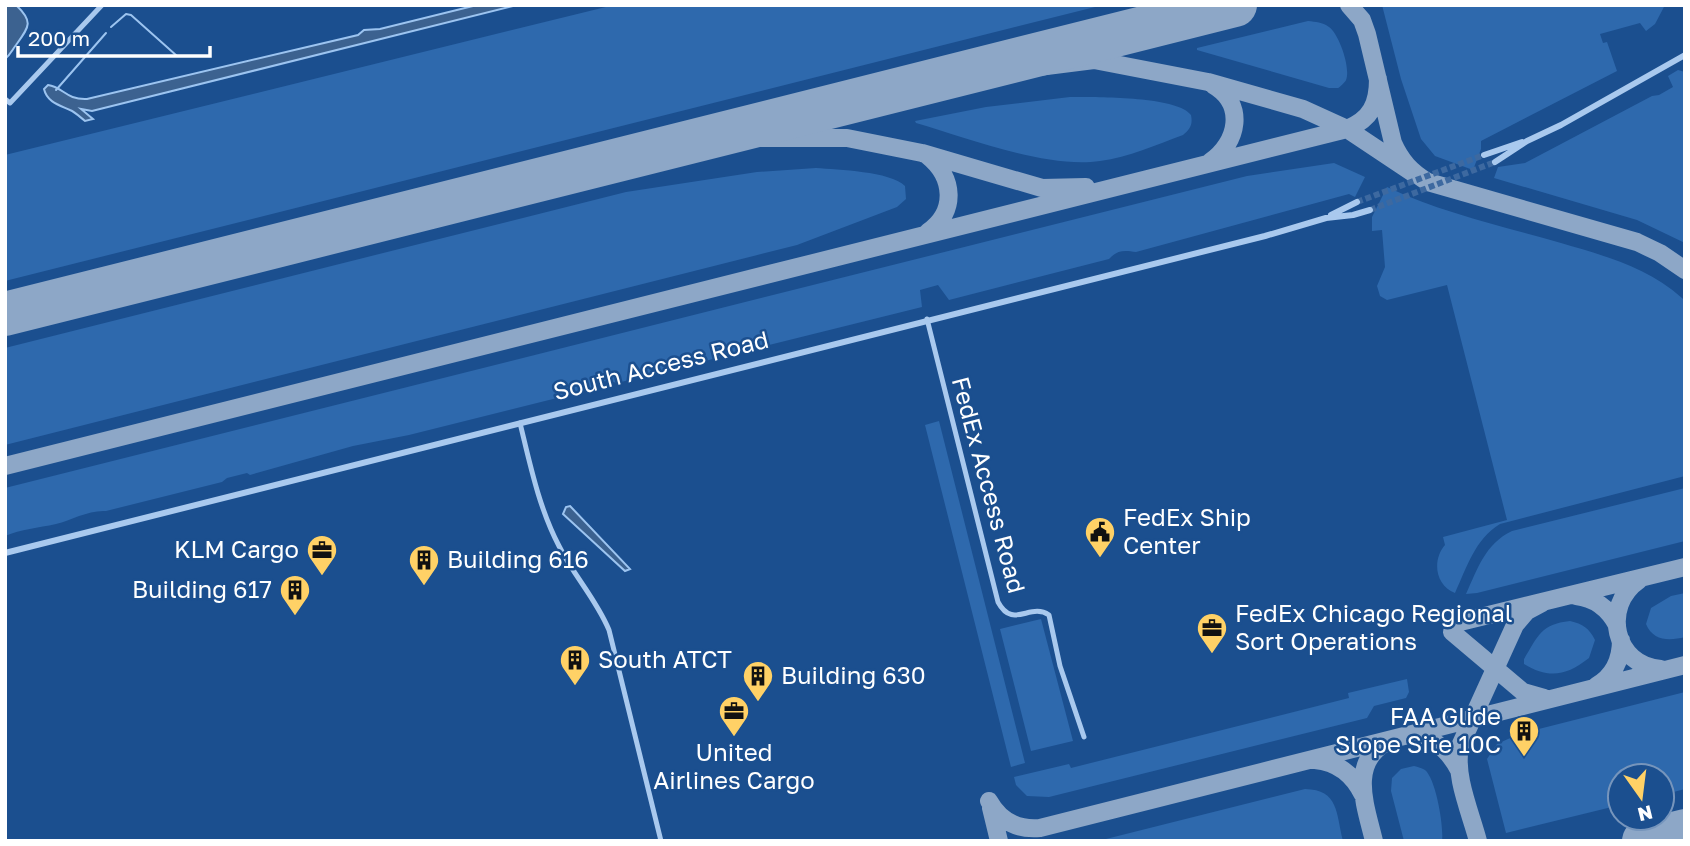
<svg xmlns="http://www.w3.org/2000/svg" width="1690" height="846" font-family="'Golos Text',sans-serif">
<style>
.green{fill:#2e69ad}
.water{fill:#3c6290;stroke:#9cc4f0;stroke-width:2}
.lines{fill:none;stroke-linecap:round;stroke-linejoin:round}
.stream{stroke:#9cc4f0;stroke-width:2}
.taxiway{stroke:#8da7c7;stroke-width:18}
.runway{stroke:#8da7c7;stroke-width:44}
.tertiary-tunnel{stroke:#3d69a0;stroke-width:6;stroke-dasharray:6 3;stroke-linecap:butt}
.minor{stroke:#a9c9ee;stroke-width:5}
.tertiary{stroke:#a9c9ee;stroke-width:6}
.labels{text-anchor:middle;stroke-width:5;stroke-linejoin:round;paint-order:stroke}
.street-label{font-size:24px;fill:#fff;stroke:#1b4f8f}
.poi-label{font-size:24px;fill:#fff;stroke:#1b4f8f;text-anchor:start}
</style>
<rect width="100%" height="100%" fill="#1b4f8f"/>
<path class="green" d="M614,5H1103L5,281V155Z
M1382,5H1665L1655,24L1646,31L1640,23L1600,34L1603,43L1607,42L1617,71L1481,141V149L1473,170L1435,156L1421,139L1401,79Z
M1308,21C1316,22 1322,22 1329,27C1339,34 1351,68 1346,80C1346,81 1339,88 1338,88H1329L1197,50V48Z
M1678,70L1685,72V243L1637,220L1494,178L1498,167L1525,163L1652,96L1659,95L1673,87L1668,76Z
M1070,97C1095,97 1177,96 1191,115C1193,125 1190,129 1183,135C1156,145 1129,157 1100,161C1047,169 968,138 916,123L915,121L986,107Z
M1334,163L1365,177L1355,197L1349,194L1136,252C1124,250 1117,250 1109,259L949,300L938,285L920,290L922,307L617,383C606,380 600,380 593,389L409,435L353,446L250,475L247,473L227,478L222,482L106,511C88,510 72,520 56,524C38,528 21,529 5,536V488L1247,176Z
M816,168C838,170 890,171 905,186L906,199L897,207L797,245L5,445V348L626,192L757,172Z
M1387,187C1442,213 1502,226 1561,243C1605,256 1647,267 1682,298L1685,301V476L1500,524C1475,539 1467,567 1455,593C1435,585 1432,560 1445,545L1443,537L1507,520L1447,285L1387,300L1380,296L1377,286L1385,267L1382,230L1372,231V217Z
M939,421L1025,763L1011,767L925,425Z
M1685,488V541L1477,593L1466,594C1478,568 1485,544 1512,531Z
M1685,593V637C1669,641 1653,641 1646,624L1651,608L1671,596Z
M1041,619L1073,741L1031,751L1000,629Z
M1570,621C1583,624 1589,628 1595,640L1589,658C1566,676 1549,679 1524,664V659C1538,636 1541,624 1570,621Z
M1407,679L1409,692L1406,698L1374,706L1367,718L1049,797L1027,796L1016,785L1014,777L1069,764L1071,768L1349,698L1348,693Z
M1685,692V789L1662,795V776H1620V805L1506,833L1487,759L1497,744L1519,734Z
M1414,766C1418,767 1422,768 1425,770C1436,779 1444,827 1442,841H1404L1391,791L1392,778L1401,769Z
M1305,789C1339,790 1336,813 1343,841H1098Z"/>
<path class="water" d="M5,5H16C34,22 29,27 16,45C12,50 11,54 5,59Z
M477,5H517L92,111L81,109L93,119L85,121C80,117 75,112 70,110C59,105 47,102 44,89L48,85C63,87 66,100 87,99L358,35L364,30L380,29Z
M570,506L630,569L625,571L563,514L566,507Z"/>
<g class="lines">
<path class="stream" d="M111,27L126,14L131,15L177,56
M56,90L106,33"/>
<path class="taxiway" d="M1349,5L1362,20L1367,34L1393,143C1401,161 1411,172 1428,182L1637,242L1660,253L1685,270
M904,88L983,74L1094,60L1208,82L1303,109L1347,129L1413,173
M928,156C954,177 957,212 928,232
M1210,162C1238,143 1246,104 1213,85
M606,163L751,138H847L922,153L1042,188L1086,187
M5,466L1347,129C1371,119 1378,104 1378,79
M1639,580C1601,606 1614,666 1661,669
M1576,596C1595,598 1608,608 1617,625
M1456,623L1685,567
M1452,632L1523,692L1544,698
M1596,686C1614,676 1621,660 1621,640
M1411,736C1434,736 1449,751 1459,770
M1315,760C1337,762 1353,774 1363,795
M989,801C1000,821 1017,830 1040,828L1685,665
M991,808L999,841
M1374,841C1366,807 1348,763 1387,742
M1478,841C1470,811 1454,776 1460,746L1515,625L1527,611L1542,603"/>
<path class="runway" d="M5,314L1235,5
M1644,841L1685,831"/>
<path class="tertiary-tunnel" d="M1357,202L1484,155
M1370,210L1495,162"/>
<path class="minor" d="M5,99L10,103L102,5
M927,319L998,602C1013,630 1030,602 1049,615L1060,666L1084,737
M520,423C530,464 539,508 559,546C574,576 596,599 609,630L661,841"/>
<path class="tertiary" d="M1484,155L1522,142
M1495,162L1527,141L1561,125L1685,55
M1331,215L1357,202
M5,553L1265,236L1326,218L1353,215L1370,210"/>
</g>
<defs>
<g id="civic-pin" transform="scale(1.575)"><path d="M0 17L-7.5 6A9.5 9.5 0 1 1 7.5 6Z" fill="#ffd166" stroke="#1b4f8f"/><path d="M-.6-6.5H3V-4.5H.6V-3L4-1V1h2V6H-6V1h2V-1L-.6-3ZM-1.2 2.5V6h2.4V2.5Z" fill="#111"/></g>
<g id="office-pin" transform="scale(1.575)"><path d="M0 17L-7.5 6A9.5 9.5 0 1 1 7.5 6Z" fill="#ffd166" stroke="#1b4f8f"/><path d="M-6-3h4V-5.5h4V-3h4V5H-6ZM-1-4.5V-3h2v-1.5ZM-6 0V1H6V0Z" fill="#111"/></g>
<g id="building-pin" transform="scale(1.575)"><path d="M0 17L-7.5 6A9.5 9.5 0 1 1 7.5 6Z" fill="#ffd166" stroke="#1b4f8f"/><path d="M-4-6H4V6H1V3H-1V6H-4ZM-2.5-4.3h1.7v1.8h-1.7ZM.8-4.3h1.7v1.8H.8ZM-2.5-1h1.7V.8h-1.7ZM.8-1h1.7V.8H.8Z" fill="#111"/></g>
</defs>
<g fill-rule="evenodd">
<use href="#civic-pin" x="1100" y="532"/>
<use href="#office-pin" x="322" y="550"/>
<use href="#building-pin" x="424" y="560"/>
<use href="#building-pin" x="295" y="590"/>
<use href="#office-pin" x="1212" y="628"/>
<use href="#building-pin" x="575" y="660"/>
<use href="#building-pin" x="758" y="676"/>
<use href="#office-pin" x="734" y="711"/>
<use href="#building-pin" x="1524" y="731"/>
</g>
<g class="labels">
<g class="street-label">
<text transform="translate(661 366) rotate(-14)" y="8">South Access Road</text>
<text transform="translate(988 485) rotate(75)" y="8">FedEx Access Road</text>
</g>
<g class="poi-label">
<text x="1123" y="526">FedEx Ship<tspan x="1123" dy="28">Center</tspan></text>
<text x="299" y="558" text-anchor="end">KLM Cargo</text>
<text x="447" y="568">Building 616</text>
<text x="272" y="598" text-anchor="end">Building 617</text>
<text x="1235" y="622">FedEx Chicago Regional<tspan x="1235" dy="28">Sort Operations</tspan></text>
<text x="598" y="668">South ATCT</text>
<text x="781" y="684">Building 630</text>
<text x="1501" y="725" text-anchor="end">FAA Glide<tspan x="1501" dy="28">Slope Site 10C</tspan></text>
<text x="734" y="761" text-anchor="middle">United<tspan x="734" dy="28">Airlines Cargo</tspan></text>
</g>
</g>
<rect width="1690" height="846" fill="none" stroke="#ffffff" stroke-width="14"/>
<g transform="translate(1641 797) rotate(166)"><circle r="33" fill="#1b4f8f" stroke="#7695bc" stroke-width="2"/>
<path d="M0-5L12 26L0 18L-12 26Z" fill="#ffd166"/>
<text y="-10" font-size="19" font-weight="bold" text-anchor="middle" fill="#ffffff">N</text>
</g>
<path d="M18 46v10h192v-10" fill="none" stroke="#ffffff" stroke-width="3.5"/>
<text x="28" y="46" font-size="21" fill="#ffffff" stroke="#1b4f8f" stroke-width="5" paint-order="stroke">200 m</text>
</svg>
